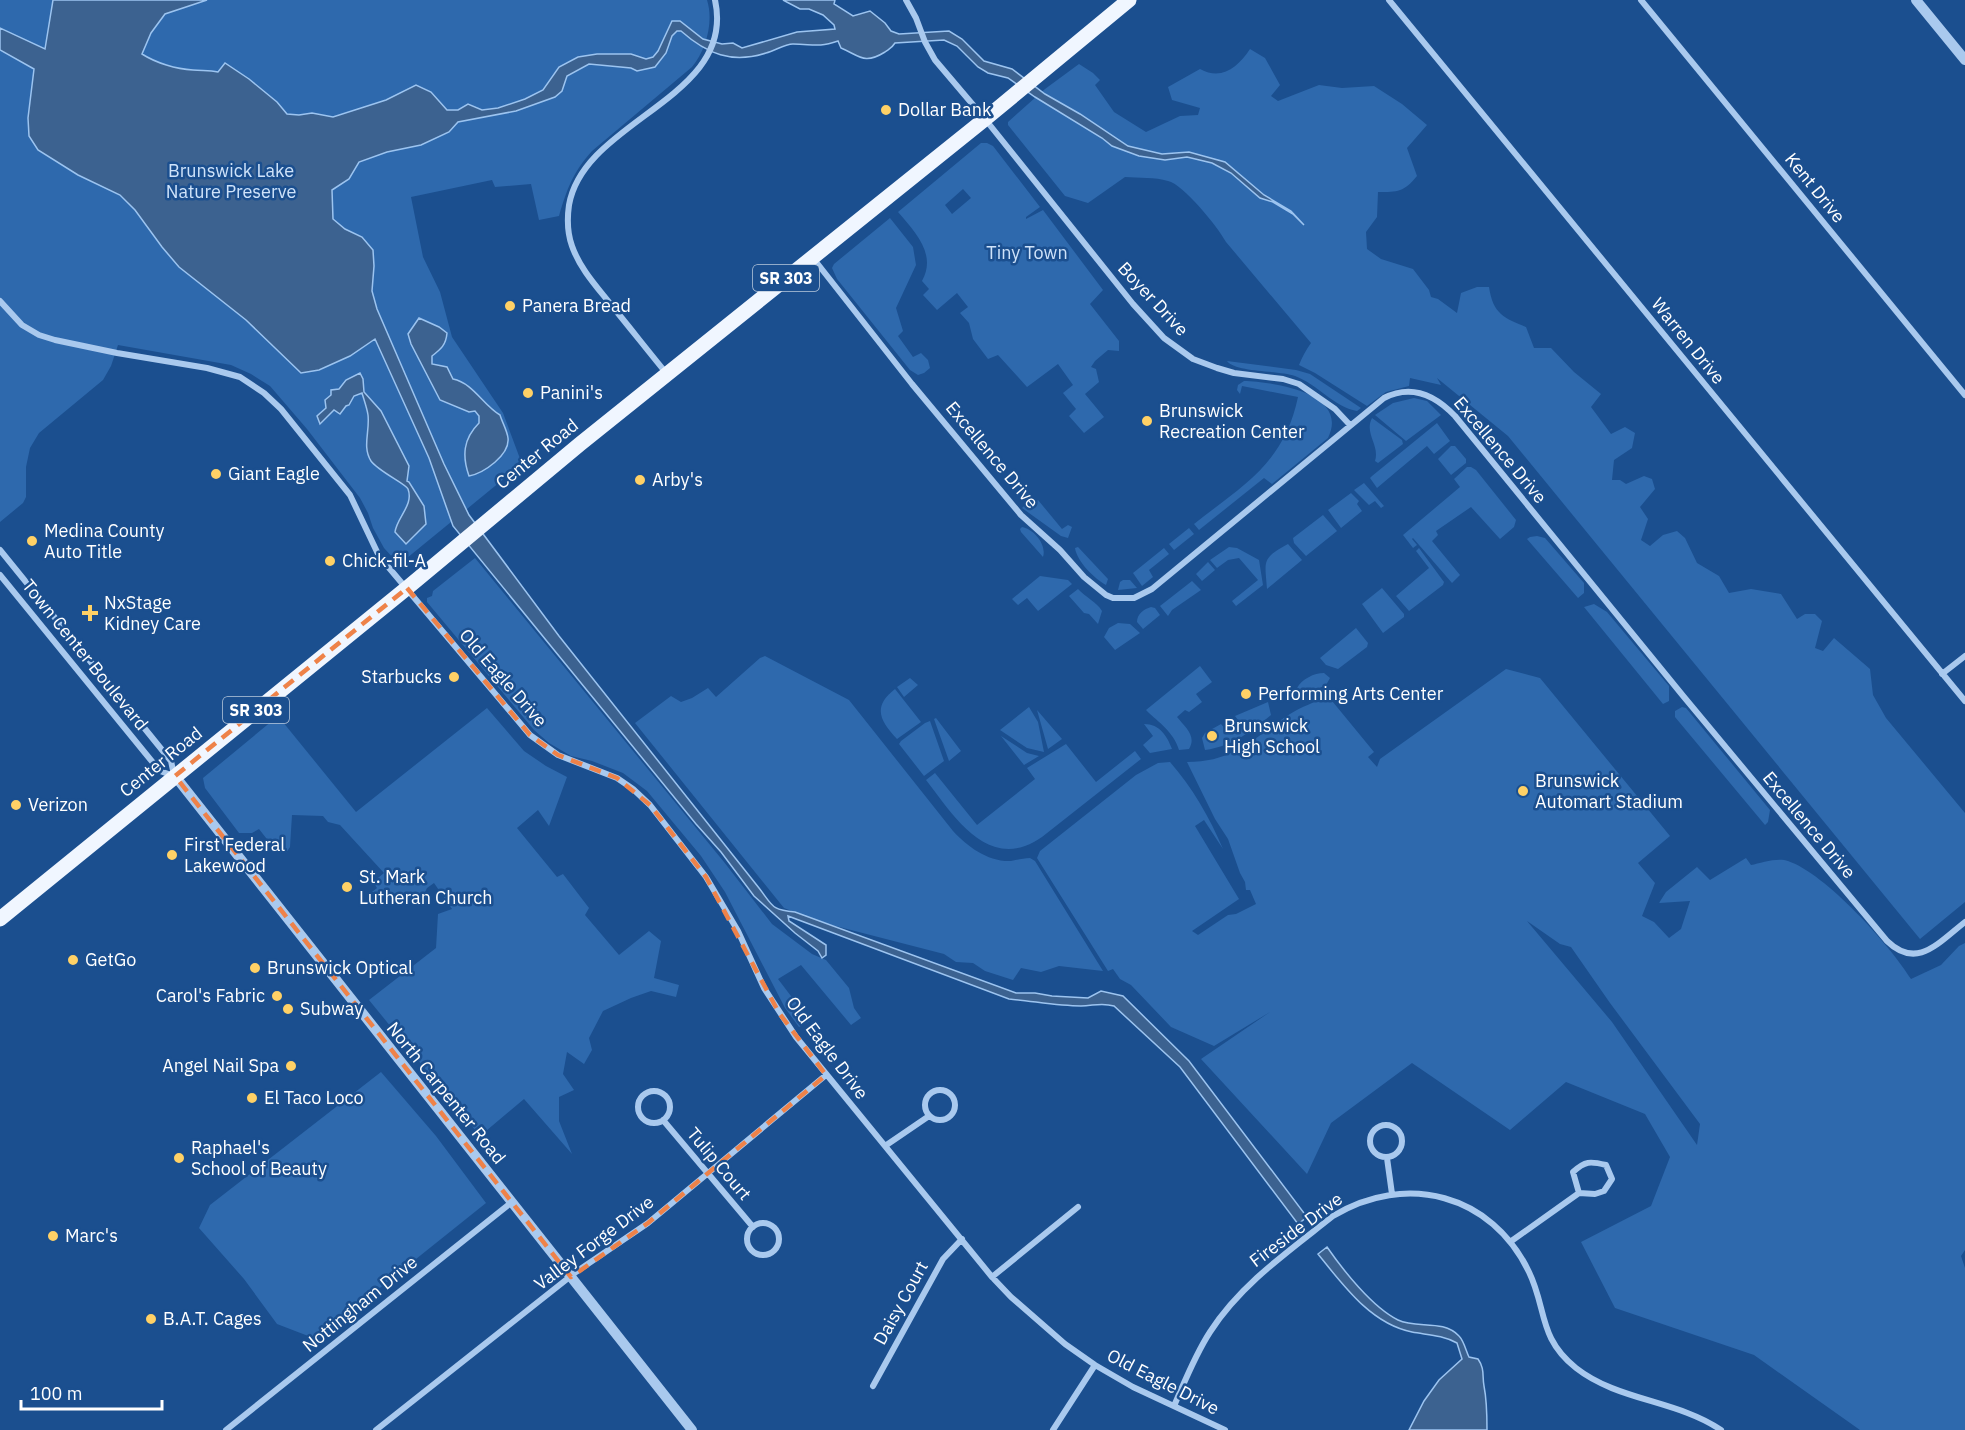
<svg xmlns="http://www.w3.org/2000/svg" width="1965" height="1430" viewBox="0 0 1965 1430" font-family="'IBM Plex Sans',sans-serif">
<rect width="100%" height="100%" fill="#1b4f8f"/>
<path fill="#2e69ad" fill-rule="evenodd" d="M0,0H707C714,22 706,50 692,67L592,151C573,172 567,189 559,216L539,220L531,184L495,187L492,180L411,197L423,257L440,292L452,337L503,413L522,464L407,558L395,560L384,548L373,528L368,513L360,498L307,429L270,386L251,374L231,365L118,345L111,366L103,380L39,433L30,448L26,467V497L23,503L0,522Z
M1250,49L1265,58L1280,85L1271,96L1278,101L1319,85L1342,88L1374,86L1402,104L1427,125L1407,148L1417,176C1404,192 1398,192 1378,192L1377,217L1366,232L1367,249L1381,259L1413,269L1429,290L1431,297L1438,299L1457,313L1461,293L1477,287H1489C1493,314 1504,318 1526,327L1534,348H1551L1574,372L1601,394L1591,407L1611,434L1625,427L1635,433L1632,448L1614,460L1612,480H1620L1626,484L1644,476L1652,479L1655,489L1640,507L1648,519L1641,540L1650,546L1663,535L1677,531L1685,538L1697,563L1719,576L1729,593L1751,589L1781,594L1797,619L1805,614H1815L1822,621L1815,648L1823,651L1834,638L1870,669L1873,695L1886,718L1965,813V902L1920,939L1508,436L1437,378L1441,385L1410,378L1409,386L1386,392L1367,406L1315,373L1299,365C1302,357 1306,350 1311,343L1226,242C1218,227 1183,184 1168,181C1155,177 1139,178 1125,177L1088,203L1065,196L1008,125V122L1045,89L1079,64L1093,73L1100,80L1095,85L1114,112L1146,132L1180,116L1198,115L1200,108L1172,100L1168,87L1200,69C1222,81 1238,67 1250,49Z
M981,143H987L993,146L1040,207L1026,217V219L1043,210L1103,290L1090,304L1119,341V351L1108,350L1095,361L1091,367L1096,369L1099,382L1085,394L1104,417L1084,433L1069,416L1076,409L1063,393L1073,385L1058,364L1027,387L998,355L988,359L973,339L969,323L960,313L968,307L957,293L937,310L923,295L929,289L922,281C937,254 915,232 898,212ZM963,189L971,198L952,214L945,205Z
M890,218L913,247L916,265L896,308L903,331L898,336L913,357L921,353L928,360L930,368L924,373L918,375L910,370L837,279L832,268L834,264Z
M1227,361L1296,370L1310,374L1361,408L1357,411C1334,407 1317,384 1295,376C1279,370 1236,373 1227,361Z
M1244,381C1274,382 1350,393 1328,438L1272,484L1264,478L1199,530L1194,524C1243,485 1284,464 1298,397L1242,386L1240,394L1237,390L1238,385Z
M1414,398L1427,401L1441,415L1406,441L1375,415L1393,403Z
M1372,418L1402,440L1403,444L1378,463L1375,461C1380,445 1364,434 1372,418Z
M1437,423L1450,441L1434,454L1427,446L1377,488L1370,478L1372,476Z
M1451,446H1455L1466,459V463L1451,475L1438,459Z
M1467,467H1471L1476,470L1516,520L1514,527L1500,539L1471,507L1436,531L1438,535L1432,541L1460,575L1452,583L1413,538L1412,539L1417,545L1413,548L1403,535L1460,487L1454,479Z
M1364,483L1384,506L1381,508L1375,501L1369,505L1354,490Z
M1351,493L1359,501L1357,504L1362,511L1341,528L1328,510Z
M1038,500L1062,529L1068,525L1072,527L1068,538L1061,536L1022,508L1029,501L1032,505Z
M1323,515L1337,531L1306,556L1294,543L1293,538Z
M1022,527C1034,529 1047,545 1043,557L1021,532L1020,529Z
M1189,528L1194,534L1174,550L1169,544Z
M1537,536L1545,538L1584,583V593L1578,598L1527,539L1530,537Z
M1288,544L1302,560L1267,589C1265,560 1261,559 1288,544Z
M1078,547L1108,579L1106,585C1095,579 1077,562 1075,548Z
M1229,547L1237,548L1259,560L1263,585L1236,606L1232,601L1258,580L1239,558L1228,560L1217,568L1210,560Z
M1164,548L1169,554L1149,570L1153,577L1142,586L1133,573Z
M1419,548L1444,582L1443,585L1409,611L1396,596L1429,568L1416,551Z
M475,558L724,862L772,924L812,954L826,960L849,988L854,1008L861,1018L851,1025L801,965L778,979L810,1021L799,1027L785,1008L725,892L701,856L647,791L623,773L592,761L571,756L549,743L534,730L427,602V598L432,596L433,591Z
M1208,562L1215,570L1202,581L1196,574Z
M1040,576L1068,580L1072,584L1038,611L1027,598L1018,605L1012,599Z
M1123,580H1130L1137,588L1118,590L1120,582Z
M1192,581L1201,590L1172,610L1168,616L1160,606Z
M1382,588L1404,614V617L1383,633L1362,604Z
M1078,589C1085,597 1097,602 1102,611L1098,624L1089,614L1084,613L1069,596Z
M1594,604L1607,612L1669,686V701L1663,704L1584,607Z
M1151,607L1155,608L1160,615L1143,629L1137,622C1137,614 1144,609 1151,607Z
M1118,623L1130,624L1140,633L1115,650L1104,637L1109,628Z
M1356,628L1368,643L1367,647L1338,669L1326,665L1320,658Z
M765,656L849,700L953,831C968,847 988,862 1011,861C1017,860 1024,858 1030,858L1035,861L1103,971L1059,966L1041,972L1021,968L1013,980L985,971L973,963L956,962L944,954L820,922L784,908L635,723L671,696L681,702L692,698L708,688L716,697L760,658Z
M1200,666L1212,682L1196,694L1202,702L1189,712L1185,710L1177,717C1185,727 1197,736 1189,749L1179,750C1173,731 1159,723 1146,710Z
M1506,669L1540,678L1670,836L1638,863L1655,883L1642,916L1654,922L1669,938L1681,929L1690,901L1659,903L1666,892L1697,867L1710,880L1746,858L1751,865C1761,863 1778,857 1788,861C1826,874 1890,945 1911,979L1941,965L1959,946L1965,943V1250L1961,1256L1965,1268V1430H1860L1754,1355L1615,1308L1581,1242L1651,1206L1670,1157L1645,1114L1566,1082L1510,1130L1412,1063L1331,1123L1307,1174L1201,1059L1270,1012L1214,1046L1171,1027L1131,985L1120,979L1113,969L1108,971L1037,858L1040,851L1136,775L1158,763L1170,762C1192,787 1210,818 1223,849L1204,820L1195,826L1239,899L1192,931L1198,935L1228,915L1236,914L1256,904L1250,890H1246L1245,882L1240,873L1228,839L1215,819L1187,762C1235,762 1253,738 1290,714C1301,707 1315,702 1328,696L1374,752L1368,757L1377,767L1380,759ZM1527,921L1560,944L1571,947L1610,1003L1700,1124L1697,1145L1612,1022Z
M1324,673L1330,678L1326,685L1304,695L1298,693L1297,688C1302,679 1314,673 1324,673Z
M910,678L918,685L904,697L897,687Z
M895,689L921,722L897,739C880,721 872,707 895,689Z
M1268,702L1271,715C1250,732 1233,746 1205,750L1202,738L1205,733L1221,724L1226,730L1238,720L1235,716Z
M1029,707L1038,722L1044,752L1027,748L1000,730Z
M1682,707L1686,708L1770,810L1768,822L1765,825L1675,717V711Z
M487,708L524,751L546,766L567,777L549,826L538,810L517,828L557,877L563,874L589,908L585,915L619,955L649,931L661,941L654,978L679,985L676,997L651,991L631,998L603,1011L589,1038L592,1050L584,1064L567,1052L563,1074L574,1090L559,1097V1121L572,1154L524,1099L480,1136L369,1000L436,948L438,914L452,909L434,883L427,888L422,898L372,892L377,888L373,882L384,873L340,825L328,822L323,816L292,815L290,847L286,853L277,852L259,829L252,833H239L205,788L203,778L278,716L356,812Z
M1037,710L1062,739L1048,749Z
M936,718L961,751L949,761L934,719Z
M930,721L944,761L924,776L899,744L901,741L925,723Z
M1144,724C1160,724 1167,736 1172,749L1150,753L1143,745L1153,736Z
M1001,736L1027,753L1039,756L1024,765Z
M1066,744L1096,782L1135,751L1141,759L1042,837C1037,840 1031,844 1025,846C980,862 949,809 926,780L935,773L977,825L1035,779L1027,768Z
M381,1072L436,1136L486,1203L316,1339L277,1324L244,1279L199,1228L210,1205Z"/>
<path fill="#3c6290" stroke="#9cc4f0" stroke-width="1.5" d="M53,0H207L165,14L151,33L142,54C156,63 176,69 193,70C202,71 209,70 218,72L225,63L249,79L277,102L287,114L299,115L312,113L333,117L386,100L416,85L431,92L447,110H458L468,104L482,110L498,108L525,99L543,90L559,67L578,57L597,54H631L646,59L653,57L658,51L672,21H680L703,39L722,44L733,43L742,48L797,32L835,29L834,25L823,15L809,9H800L783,0H835L834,4L853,16L870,11L885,23L891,31L899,34L949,31L962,39L984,61L1012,69L1045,94L1080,114L1128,146L1162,154L1189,152L1225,162L1264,195L1291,211L1304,225L1293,214L1273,202L1260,198L1231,173L1212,163L1187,157L1165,160L1139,156L1112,146L1102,138L1035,97L1008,78L988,73L978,67L957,46L944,40L895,43C892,48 889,49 885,52C864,65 860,56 841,48L838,41C817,48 813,44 793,44C784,44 775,51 766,53C732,64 707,54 681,31H677L672,36L666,53L655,67L637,71L631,68L589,64L567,76L562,91L555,97L516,111L458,122L449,132L421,145L387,152L359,162L349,179L332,190L333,219L345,229L362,237L373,250L374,266L372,291L377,309L444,464L469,515L559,636L759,888C773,906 771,910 795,912L1016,993H1035L1052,996L1088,998L1101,991L1123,996L1189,1061L1307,1217L1298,1224L1180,1067L1114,1006C1101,1002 1093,1006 1081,1006C1057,1006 1033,1001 1009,999L788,916L789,921L826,945V955L822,958L818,951L795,933L754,896L721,852L696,824L453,526L429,458L375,339L350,356L319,370L301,373L246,320L179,267L162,247L135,210L120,195L78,175L38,150L29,136L28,118L34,69L0,50V28L45,49Z
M419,318L439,327L447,333C446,345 441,349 432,356V364L447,367L453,379C473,383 483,405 500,415C502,422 507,430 508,438C510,455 484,473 469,476C462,456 463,439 479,423V416L475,411L469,412L440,400L411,344L408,334Z
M360,373L363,379L364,392L381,411L409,466L407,481L409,482L424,506L426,524L406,544L395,532C397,517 414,505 408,489C406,484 378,471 371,461C362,447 370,431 368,415C367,408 364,400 362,393L354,396L349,405L346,406L340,414L334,410L320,424L317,416L326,408L325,400L331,395V390L339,389L346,380Z
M1327,1247C1343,1270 1372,1307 1398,1320C1417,1329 1443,1319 1459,1336C1464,1341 1466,1351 1469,1357L1478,1359C1485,1369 1482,1375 1484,1386C1487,1401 1487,1415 1487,1430H1409L1424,1401L1439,1380L1462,1359L1457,1343C1442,1335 1428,1335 1412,1332C1371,1324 1343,1285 1318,1254Z"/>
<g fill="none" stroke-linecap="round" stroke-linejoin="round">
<path stroke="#a9c9ee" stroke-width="6" d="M906,0L916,18L925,42L935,60L985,119L1133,304L1164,338L1193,359L1217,368L1234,373L1283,379L1299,384L1335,409L1350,425
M1389,0L1965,701
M1641,0L1965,395
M813,258L912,384L1021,515L1060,550L1084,577L1106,595L1113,598H1134L1152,589L1384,398C1411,384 1435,395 1455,416L1684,697L1887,941C1917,970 1938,943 1965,922
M0,301L22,325L39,335L55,340L117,353L207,368L240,377L264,393L281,409L350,495L379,556L530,735L558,755L617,778L633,789L650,805L706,877L738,931L764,988L796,1037L992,1277L1011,1297L1065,1344L1095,1365L1133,1387L1225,1430
M667,374C648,351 631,329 612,306C597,287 580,269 572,246C567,232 567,219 569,205C584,119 737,99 715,0
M0,550L171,761L174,775
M0,575L150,759L160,771L174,776
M1942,674L1965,656
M925 1105a15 15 0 1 1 30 0a15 15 0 1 1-30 0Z
M638 1107a16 16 0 1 1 32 0a16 16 0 1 1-32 0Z
M663,1120L753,1227
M1370 1141a16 16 0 1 1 32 0a16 16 0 1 1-32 0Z
M885,1146L929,1116
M1387,1158L1392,1194
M747 1239a16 16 0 1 1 32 0a16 16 0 1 1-32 0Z
M1510,1242L1579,1193L1595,1194L1604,1191L1612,1179L1606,1165C1590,1161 1585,1161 1573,1172L1579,1193
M992,1277L1078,1207
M873,1386L943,1259L962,1239
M1174,1406C1185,1381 1195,1355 1210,1332C1241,1284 1289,1251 1333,1216C1406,1172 1492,1194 1529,1272C1547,1309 1538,1338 1576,1368C1618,1401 1677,1400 1721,1430
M226,1430L512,1202
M376,1430L576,1272L648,1223L826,1075
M1053,1430L1095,1365"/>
<path stroke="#a9c9ee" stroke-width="10" d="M1916,0L1965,60
M175,776L692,1430"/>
<path stroke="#f0f6ff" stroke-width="15" d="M0,919L407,588L580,444L985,119L1129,0"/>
</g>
<path fill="none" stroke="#ee8249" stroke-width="4.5" stroke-dasharray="12 8" stroke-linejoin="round" d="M407,588L530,735L558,755L617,778L650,805L706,877L779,1013L826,1075L648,1223L571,1277L175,776Z"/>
<g fill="#ffd166" stroke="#1b4f8f" stroke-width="2">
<circle cx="886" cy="110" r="6"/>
<circle cx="510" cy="306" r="6"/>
<circle cx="528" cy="393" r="6"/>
<circle cx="1147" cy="421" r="6"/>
<circle cx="216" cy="474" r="6"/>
<circle cx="640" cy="480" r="6"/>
<circle cx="32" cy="541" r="6"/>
<circle cx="330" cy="561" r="6"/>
<path d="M87 604h6v6h6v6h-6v6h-6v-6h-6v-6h6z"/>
<circle cx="454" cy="677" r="6"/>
<circle cx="1246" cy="694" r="6"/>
<circle cx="1212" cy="736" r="6"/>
<circle cx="1523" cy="791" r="6"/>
<circle cx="16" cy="805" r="6"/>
<circle cx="172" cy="855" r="6"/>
<circle cx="347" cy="887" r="6"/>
<circle cx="73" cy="960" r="6"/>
<circle cx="255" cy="968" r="6"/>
<circle cx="277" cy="996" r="6"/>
<circle cx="288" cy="1009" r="6"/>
<circle cx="291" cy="1066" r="6"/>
<circle cx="252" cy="1098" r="6"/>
<circle cx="179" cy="1158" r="6"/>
<circle cx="53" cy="1236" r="6"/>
<circle cx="151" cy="1319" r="6"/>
</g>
<g text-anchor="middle" stroke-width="5" stroke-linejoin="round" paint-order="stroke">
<g fill="#1b4f8f" stroke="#bbcadd" stroke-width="1.5">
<rect x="753" y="265" width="66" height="26" rx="4.5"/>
<rect x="223" y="697" width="66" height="26" rx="4.5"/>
</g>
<g font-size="16" font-weight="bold" fill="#fff">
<text x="786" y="284">SR 303</text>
<text x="256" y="716">SR 303</text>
</g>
<g font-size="18" fill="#fff" stroke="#1b4f8f" text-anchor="start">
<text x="898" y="116">Dollar Bank</text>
<text x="522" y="312">Panera Bread</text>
<text x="540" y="399">Panini's</text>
<text x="1159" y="417">Brunswick<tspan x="1159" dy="21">Recreation Center</tspan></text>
<text x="228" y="480">Giant Eagle</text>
<text x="652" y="486">Arby's</text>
<text x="44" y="537">Medina County<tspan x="44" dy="21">Auto Title</tspan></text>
<text x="342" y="567">Chick-fil-A</text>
<text x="104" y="609">NxStage<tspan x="104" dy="21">Kidney Care</tspan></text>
<text x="442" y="683" text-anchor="end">Starbucks</text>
<text x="1258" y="700">Performing Arts Center</text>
<text x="1224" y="732">Brunswick<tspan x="1224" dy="21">High School</tspan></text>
<text x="1535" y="787">Brunswick<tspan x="1535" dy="21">Automart Stadium</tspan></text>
<text x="28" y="811">Verizon</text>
<text x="184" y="851">First Federal<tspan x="184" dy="21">Lakewood</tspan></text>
<text x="359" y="883">St. Mark<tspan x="359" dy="21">Lutheran Church</tspan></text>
<text x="85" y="966">GetGo</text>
<text x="267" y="974">Brunswick Optical</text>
<text x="265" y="1002" text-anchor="end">Carol's Fabric</text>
<text x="300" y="1015">Subway</text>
<text x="279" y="1072" text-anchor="end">Angel Nail Spa</text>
<text x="264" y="1104">El Taco Loco</text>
<text x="191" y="1154">Raphael's<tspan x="191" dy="21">School of Beauty</tspan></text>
<text x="65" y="1242">Marc's</text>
<text x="163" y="1325">B.A.T. Cages</text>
</g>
<g font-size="18" fill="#cfe3fa" stroke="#1b4f8f">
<text x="231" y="177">Brunswick Lake<tspan x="231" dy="21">Nature Preserve</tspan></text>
<text x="1027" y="259">Tiny Town</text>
</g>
<g font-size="18" fill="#fff" stroke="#1b4f8f">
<text transform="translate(1815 188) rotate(51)" y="6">Kent Drive</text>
<text transform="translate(1153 299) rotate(47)" y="6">Boyer Drive</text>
<text transform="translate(1688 341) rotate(51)" y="6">Warren Drive</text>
<text transform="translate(1500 450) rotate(50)" y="6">Excellence Drive</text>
<text transform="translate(537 454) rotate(-39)" y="6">Center Road</text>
<text transform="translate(992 455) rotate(50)" y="6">Excellence Drive</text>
<text transform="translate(85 655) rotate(51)" y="6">Town Center Boulevard</text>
<text transform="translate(503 678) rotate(49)" y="6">Old Eagle Drive</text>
<text transform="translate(161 762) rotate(-39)" y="6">Center Road</text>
<text transform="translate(1809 825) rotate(50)" y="6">Excellence Drive</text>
<text transform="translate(827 1048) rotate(53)" y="6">Old Eagle Drive</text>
<text transform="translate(446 1093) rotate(51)" y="6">North Carpenter Road</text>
<text transform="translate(719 1164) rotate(50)" y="6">Tulip Court</text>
<text transform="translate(1296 1230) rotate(-37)" y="6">Fireside Drive</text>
<text transform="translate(594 1243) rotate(-37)" y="6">Valley Forge Drive</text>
<text transform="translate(901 1303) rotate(-61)" y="6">Daisy Court</text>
<text transform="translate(360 1304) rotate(-39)" y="6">Nottingham Drive</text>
<text transform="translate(1163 1382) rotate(27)" y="6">Old Eagle Drive</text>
</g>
</g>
<path d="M21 1400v9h141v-9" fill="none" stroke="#ffffff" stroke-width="3"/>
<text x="30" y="1400" font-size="18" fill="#ffffff" stroke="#1b4f8f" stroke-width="4.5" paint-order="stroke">100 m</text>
</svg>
